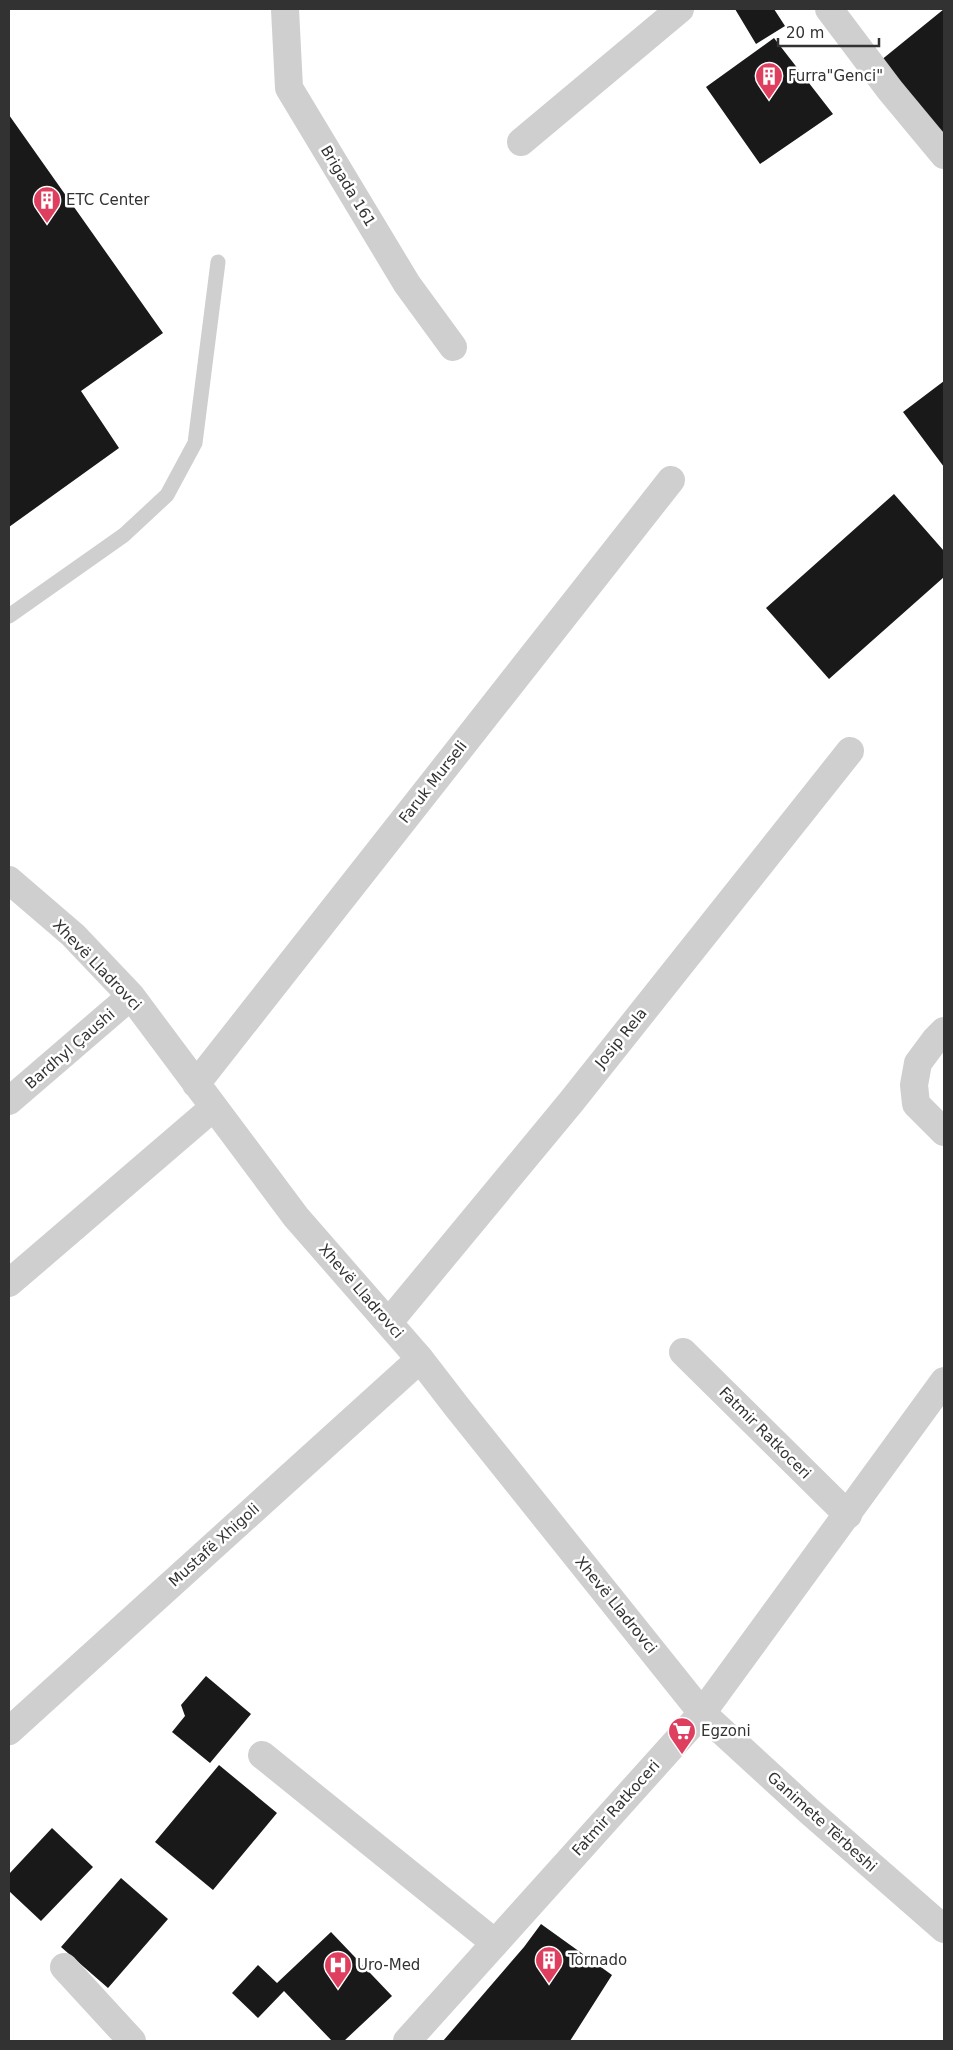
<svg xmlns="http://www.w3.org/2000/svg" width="953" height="2050" viewBox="0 0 953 2050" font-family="'DejaVu Sans',sans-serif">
<rect width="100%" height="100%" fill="#fff"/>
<path fill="#191919" d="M735,9H774L785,26L756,44Z
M944,9V139L880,61Z
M774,38L833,114L760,164L706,87Z
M9,115L163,333L81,391L119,448L9,527Z
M944,381V467L903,412Z
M894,494L944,551V577L829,679L766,608Z
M206,1676L251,1714L210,1763L172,1732L185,1716L181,1705Z
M219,1765L277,1813L213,1890L155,1842Z
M52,1828L93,1867L41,1921L9,1891V1874Z
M121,1878L168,1919L108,1988L61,1947Z
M541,1924L612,1975L570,2041H443L524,1947Z
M331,1932L392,1996L344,2041H332L284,1991L258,2018L232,1993L258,1965L277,1983Z"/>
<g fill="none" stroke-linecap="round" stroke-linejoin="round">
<path stroke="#cfcfcf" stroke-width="15" d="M9,616L124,535L167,495L195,443L218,262"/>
<path stroke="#cfcfcf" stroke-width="28" d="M285,9L289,88L407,284L453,347
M521,142L680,9
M9,880L73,935L131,996L296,1217L420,1359L457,1407L702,1713L809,1811L944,1929
M944,1031L935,1040L918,1063L914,1085L916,1104L944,1132
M196,1084L671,480
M9,1101L131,996
M9,1283L214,1107
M389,1322L571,1102L850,751
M683,1352L848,1515
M9,1731L420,1359
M262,1755L495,1943
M64,1967L132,2041"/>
<path stroke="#cfcfcf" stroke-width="28" d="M829,9L890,90L944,155
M407,2041L702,1713L944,1381"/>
</g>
<defs>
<g id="building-pin" transform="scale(1.4375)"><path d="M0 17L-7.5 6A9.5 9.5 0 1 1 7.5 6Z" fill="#df3f5e" stroke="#fff"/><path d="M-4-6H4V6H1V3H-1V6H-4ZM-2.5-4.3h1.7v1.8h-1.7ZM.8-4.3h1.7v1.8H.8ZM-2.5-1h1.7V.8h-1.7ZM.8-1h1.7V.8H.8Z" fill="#fff"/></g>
<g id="supermarket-pin" transform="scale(1.4375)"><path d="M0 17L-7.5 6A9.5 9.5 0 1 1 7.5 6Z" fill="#df3f5e" stroke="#fff"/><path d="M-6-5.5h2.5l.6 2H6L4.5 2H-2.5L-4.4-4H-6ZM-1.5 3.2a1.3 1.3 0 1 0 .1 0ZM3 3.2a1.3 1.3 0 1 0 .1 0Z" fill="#fff"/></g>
<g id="hospital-pin" transform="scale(1.4375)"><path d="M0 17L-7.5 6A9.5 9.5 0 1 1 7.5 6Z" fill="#df3f5e" stroke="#fff"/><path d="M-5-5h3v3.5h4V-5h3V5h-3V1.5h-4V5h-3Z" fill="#fff"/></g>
</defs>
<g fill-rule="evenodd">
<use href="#building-pin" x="769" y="76"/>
<use href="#building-pin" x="47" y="200"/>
<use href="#supermarket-pin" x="682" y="1731"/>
<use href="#building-pin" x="549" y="1960"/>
<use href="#hospital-pin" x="338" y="1965"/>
</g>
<g text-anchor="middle" stroke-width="5" stroke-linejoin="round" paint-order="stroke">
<g font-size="15" fill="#323232" stroke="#fff" text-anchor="start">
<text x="788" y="81">Furra"Genci"</text>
<text x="66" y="205">ETC Center</text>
<text x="701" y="1736">Egzoni</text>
<text x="568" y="1965">Tornado</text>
<text x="357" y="1970">Uro-Med</text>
</g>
<g font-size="15" fill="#323232" stroke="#fff">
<text transform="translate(348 186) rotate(59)" y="5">Brigada 161</text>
<text transform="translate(433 782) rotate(-52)" y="5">Faruk Murseli</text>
<text transform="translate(97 965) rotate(46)" y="5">Xhevë Lladrovci</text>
<text transform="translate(621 1038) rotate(-51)" y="5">Josip Rela</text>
<text transform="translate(70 1049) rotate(-41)" y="5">Bardhyl Çaushi</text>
<text transform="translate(361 1291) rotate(49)" y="5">Xhevë Lladrovci</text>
<text transform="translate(765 1433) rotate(45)" y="5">Fatmir Ratkoceri</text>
<text transform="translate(214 1545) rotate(-42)" y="5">Mustafë Xhigoli</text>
<text transform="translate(616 1605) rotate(51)" y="5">Xhevë Lladrovci</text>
<text transform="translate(616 1808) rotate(-48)" y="5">Fatmir Ratkoceri</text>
<text transform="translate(822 1822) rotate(42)" y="5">Ganimete Tërbeshi</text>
</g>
</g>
<rect width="953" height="2050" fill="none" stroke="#323232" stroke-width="20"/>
<path d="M778 38v8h101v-8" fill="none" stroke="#323232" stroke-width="2.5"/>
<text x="786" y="38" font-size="15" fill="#323232" stroke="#ffffff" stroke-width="4" paint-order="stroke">20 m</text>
</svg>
